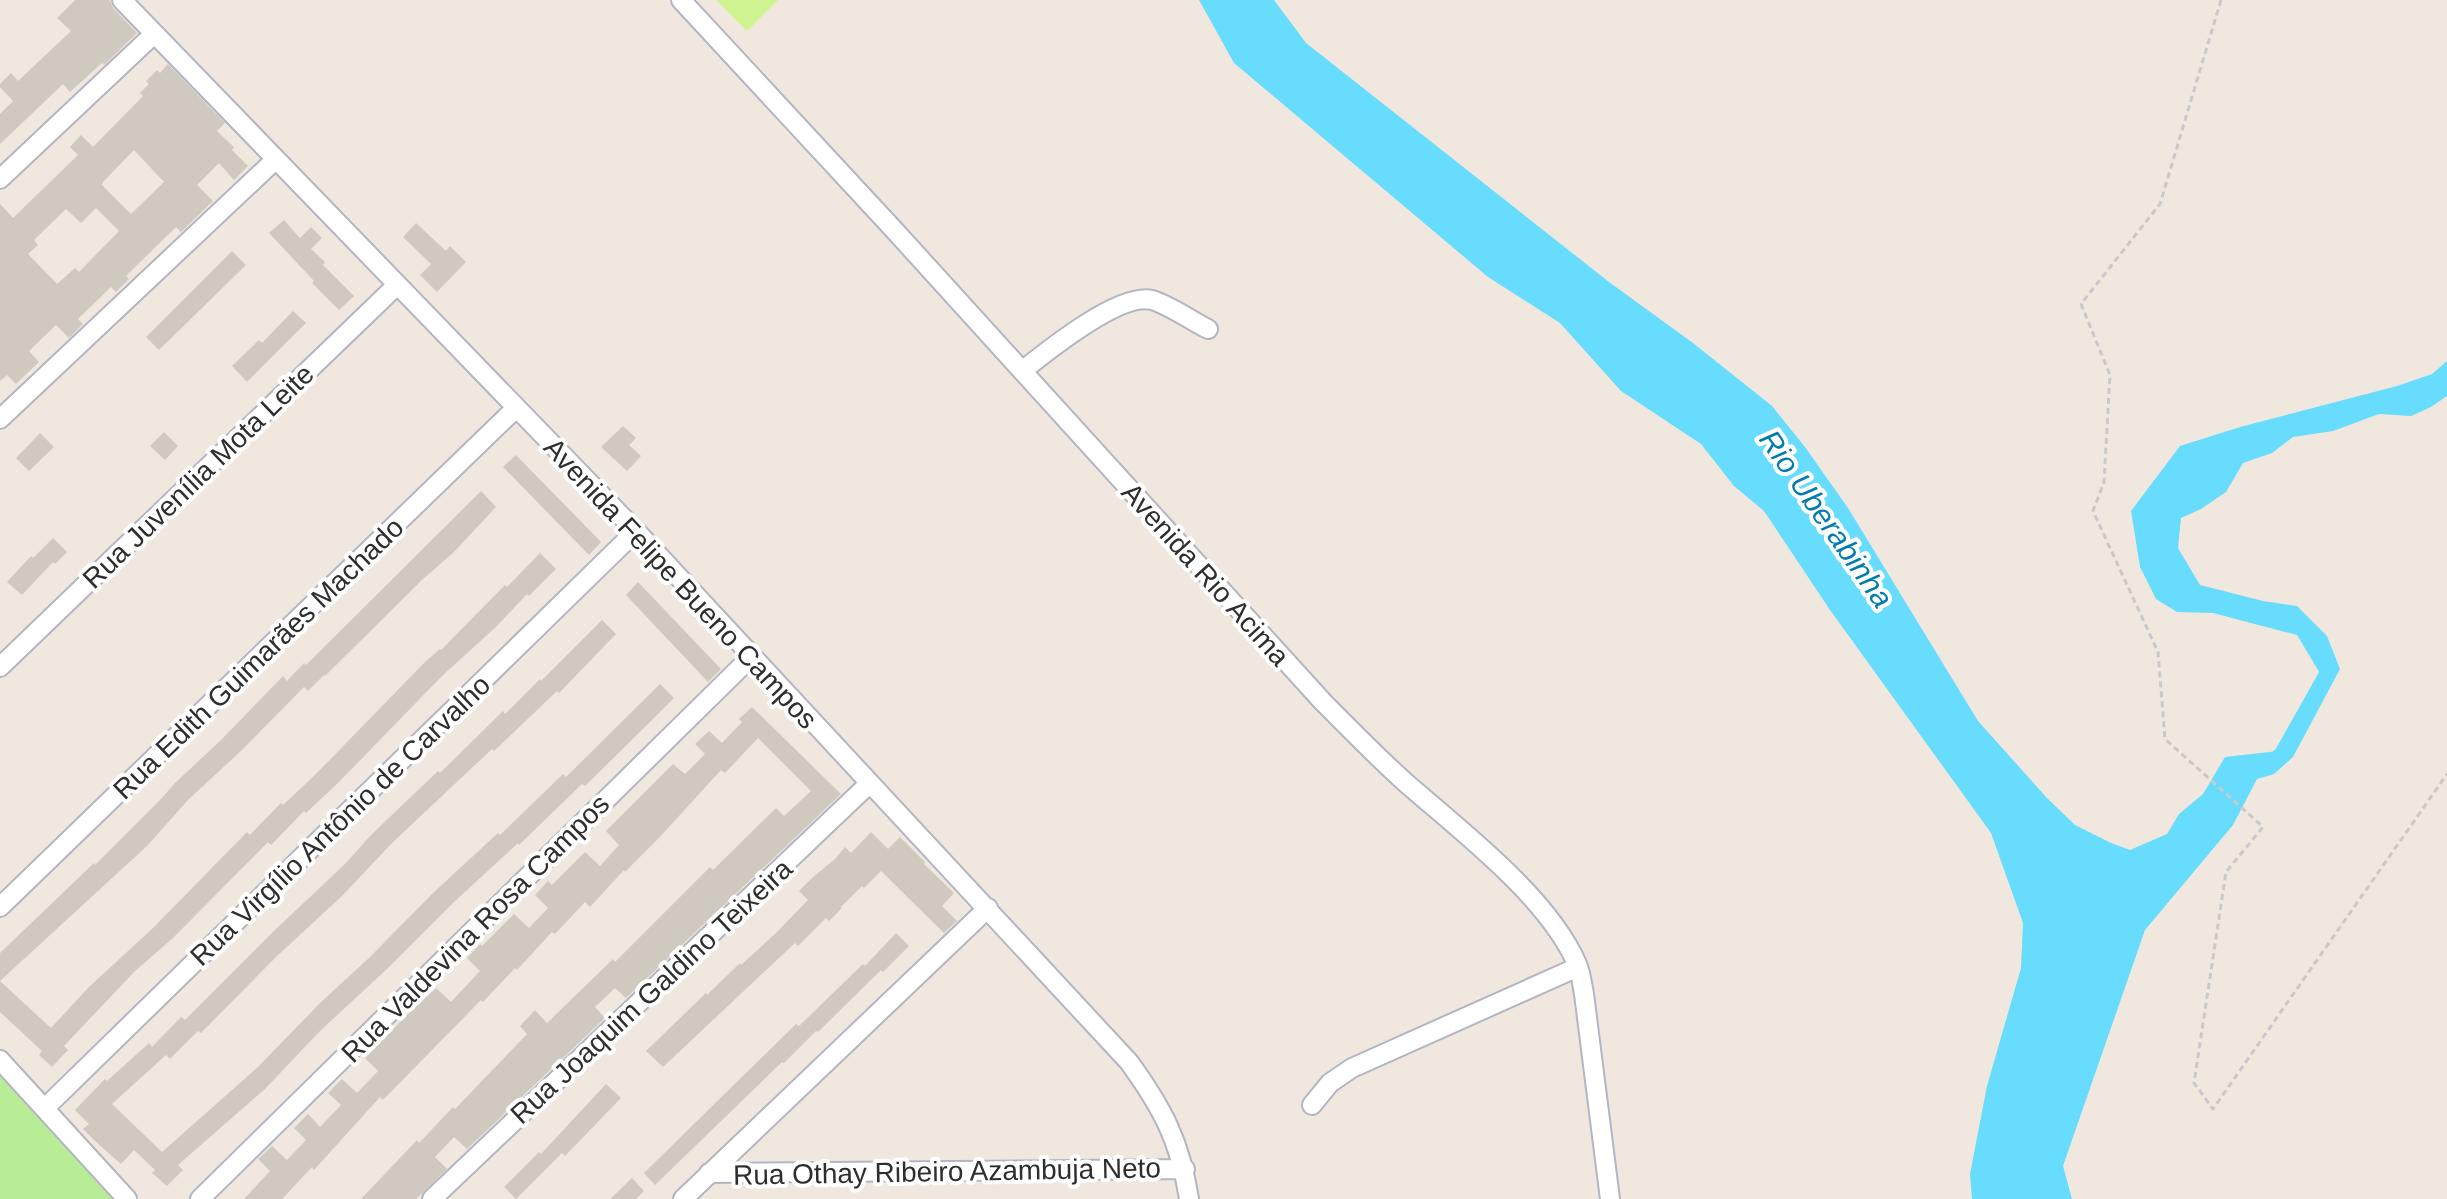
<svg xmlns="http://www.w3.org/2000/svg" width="2447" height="1199" viewBox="0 0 2447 1199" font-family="Helvetica,sans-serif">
<rect width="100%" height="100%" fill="#f0e8df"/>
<path fill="#b8ec96" d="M0,1076L116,1199H0Z"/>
<path fill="#cff491" d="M716,0H778L747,31Z"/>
<path fill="#68dcfc" d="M1199,0H1274L1306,43L1609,282L1693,343L1772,406L1805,447L1848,508L1978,721L2047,798L2075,825L2111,843L2130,850L2167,834L2179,814L2203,794L2225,757L2278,751L2321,675L2297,635L2213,613L2177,612L2156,599L2140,567L2131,511L2180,446L2240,427L2397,386L2432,374L2447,361V396L2431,407L2411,416L2379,414L2333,431L2293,437L2272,453L2243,463L2226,492L2201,509L2181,518L2178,548L2200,585L2263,601L2297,606L2327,636L2340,669L2293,757L2274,774L2257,779L2233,825L2145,930L2063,1166L2072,1199H1972L1970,1174L1987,1086L2021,968L2023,923L1991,833L1830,610L1764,511L1734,486L1701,444L1621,391L1560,323L1488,277L1234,63Z"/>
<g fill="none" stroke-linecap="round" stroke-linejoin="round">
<path stroke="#68dcfc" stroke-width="6" d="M2272,756L2278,751L2322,673"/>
</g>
<path fill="#cfc9c0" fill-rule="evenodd" d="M75,0H110L113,8L137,33L104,65L102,63L70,92L63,84L0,144V114L13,101L0,87V84L11,73L18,81L71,31L57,18Z
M168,64L225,123L217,131L234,147L232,150L248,166L234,180L219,163L197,185L213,201L181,232L176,227L126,276L129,279L116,292L111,287L78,319L83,324L69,338L56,325L29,351L39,362L16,384L7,375L0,381V204L13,218L78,155L70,147L81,135L93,147L143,96L140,93L149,84L146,81L157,70L160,73ZM134,150L164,182L131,214L102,185L103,182ZM96,208L119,231L79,272L75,268L57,284L28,254L38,245L34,240L66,209L81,223Z
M284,220L300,238L311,227L322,238L311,249L325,262L323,265L354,296L339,310L312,283L314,281L269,233Z
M416,223L446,251L450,246L466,262L437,292L420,275L431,264L403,237Z
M232,251L246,265L159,350L146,337Z
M293,311L306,323L247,382L232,366L259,340L262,343Z
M623,426L636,438L629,445L641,456L627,471L601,447Z
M164,432L178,446L165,460L150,446Z
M40,433L54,447L29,471L16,458Z
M516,455L601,542L589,555L503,467Z
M481,491L496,507L454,552L422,580L325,676L324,675L308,691L304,687L243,749L188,800L147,846L0,981V953L94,863L95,865L162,798L174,784L222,739L283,676L287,681L304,663L306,665Z
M53,538L67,552L55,564L53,562L22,595L7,582L31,556L33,558Z
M540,553L556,569L529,596L527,594L496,627L443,675L338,783L306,813L304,811L271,845L268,842L173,938L134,972L64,1046L68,1050L52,1067L39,1055L42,1051L0,1012V981L51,1028L89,987L153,928L247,832L250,835L281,803L283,805L316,774L425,662L440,649L441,650L505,585L507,587Z
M638,582L721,669L708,682L626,595Z
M602,620L616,634L559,693L557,691L494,751L492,749L392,843L342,896L277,956L201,1033L198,1031L170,1059L166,1055L112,1104L162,1152L258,1067L321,1002L369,958L433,893L498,833L500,835L563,774L566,777L660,684L674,698L660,712L585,786L582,784L519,845L518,843L453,903L389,967L320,1031L265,1089L178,1165L183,1170L167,1186L152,1173L155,1170L134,1150L121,1164L95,1141L83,1129L89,1124L75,1110L105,1079L107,1081L149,1043L152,1047L181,1017L185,1020L277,928L345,864L371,835L438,771L440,773L503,711L505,714L540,679L541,681Z
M752,707L841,794L626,998L615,988L595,1007L605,1018L467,1149L454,1137L435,1157L447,1169L416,1199H361L417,1140L419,1143L453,1107L455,1109L527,1034L520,1026L535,1010L547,1023L613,959L615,962L710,867L713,870L776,808L784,816L811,791L758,738L725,773L721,770L658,839L625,872L624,870L590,907L585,902L555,934L552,932L517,970L515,968L483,1002L481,1000L383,1100L380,1097L314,1170L312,1167L282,1199H244L270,1171L258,1159L272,1146L287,1160L306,1140L294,1128L308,1114L320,1127L341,1105L328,1093L342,1079L357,1093L378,1071L365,1058L408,1014L436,988L451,1002L480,971L467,958L480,944L482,946L514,914L529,928L548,908L535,895L548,881L552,885L585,852L600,866L619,845L606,831L673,764L685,774L705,754L695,744L709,731L722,743L742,722L739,719Z
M871,832L888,849L900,837L925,862L924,864L954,893L942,906L957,921L944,933L881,871L864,888L862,886L841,907L842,908L829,921L826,918L798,946L795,943L663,1067L646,1051L706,993L707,995L740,963L741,965L776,933L808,900L799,891L812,878L835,859L845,847L851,853Z
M896,933L909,946L883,972L881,970L818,1032L816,1031L784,1063L782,1062L655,1185L644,1173L796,1024L799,1026L863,964L865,966Z
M606,1084L621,1098L565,1156L562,1153L516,1199L504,1187L539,1152L541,1154Z
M632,1178L644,1191L636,1199H610Z"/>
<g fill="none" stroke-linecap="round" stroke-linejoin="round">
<g stroke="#b3b6c2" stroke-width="22">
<path id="minor" d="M122,0L636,531L1129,1062C1163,1109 1180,1141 1189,1199
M681,0L896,232L1323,702C1350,729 1377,757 1406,783C1461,831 1548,897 1577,964C1581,973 1582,984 1584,994L1610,1199
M0,179L154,34
M1022,371C1047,351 1120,292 1152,300C1167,304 1194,322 1208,329
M0,419L275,160
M0,667L396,286
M0,907L516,408
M0,1060L127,1199
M1312,1105L1330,1083L1352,1068L1578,967
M45,1108L636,531
M709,1173L1185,1169
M200,1199L751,657
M432,1199L870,783
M683,1199L988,908"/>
</g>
<path stroke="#c9c9c9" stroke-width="3" stroke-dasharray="6 4" stroke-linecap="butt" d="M2221,0L2160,204L2081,304L2110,375L2104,482L2093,511L2158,652L2165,739L2263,827L2226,872L2194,1083L2213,1109L2447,774"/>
<use href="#minor" stroke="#fff" stroke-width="18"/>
</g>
<g text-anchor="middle" stroke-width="8" stroke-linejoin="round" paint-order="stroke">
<g font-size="28" fill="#2e2e2e" stroke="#fff">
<text transform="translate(198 476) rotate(-44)" y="10">Rua Juvenília Mota Leite</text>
<text transform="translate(1206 574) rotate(48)" y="10">Avenida Rio Acima</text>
<text transform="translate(681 583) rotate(47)" y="10">Avenida Felipe Bueno Campos</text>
<text transform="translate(258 658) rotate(-44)" y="10">Rua Edith Guimarães Machado</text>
<text transform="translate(340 820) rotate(-44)" y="10">Rua Virgílio Antônio de Carvalho</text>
<text transform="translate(475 928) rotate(-45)" y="10">Rua Valdevina Rosa Campos</text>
<text transform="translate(651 991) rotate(-43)" y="10">Rua Joaquim Galdino Teixeira</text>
<text transform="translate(947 1171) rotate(-1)" y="10">Rua Othay Ribeiro Azambuja Neto</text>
</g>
<g font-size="30" font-style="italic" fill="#007caf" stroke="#fff">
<text transform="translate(1826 519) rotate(55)" y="10">Rio Uberabinha</text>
</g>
</g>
</svg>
